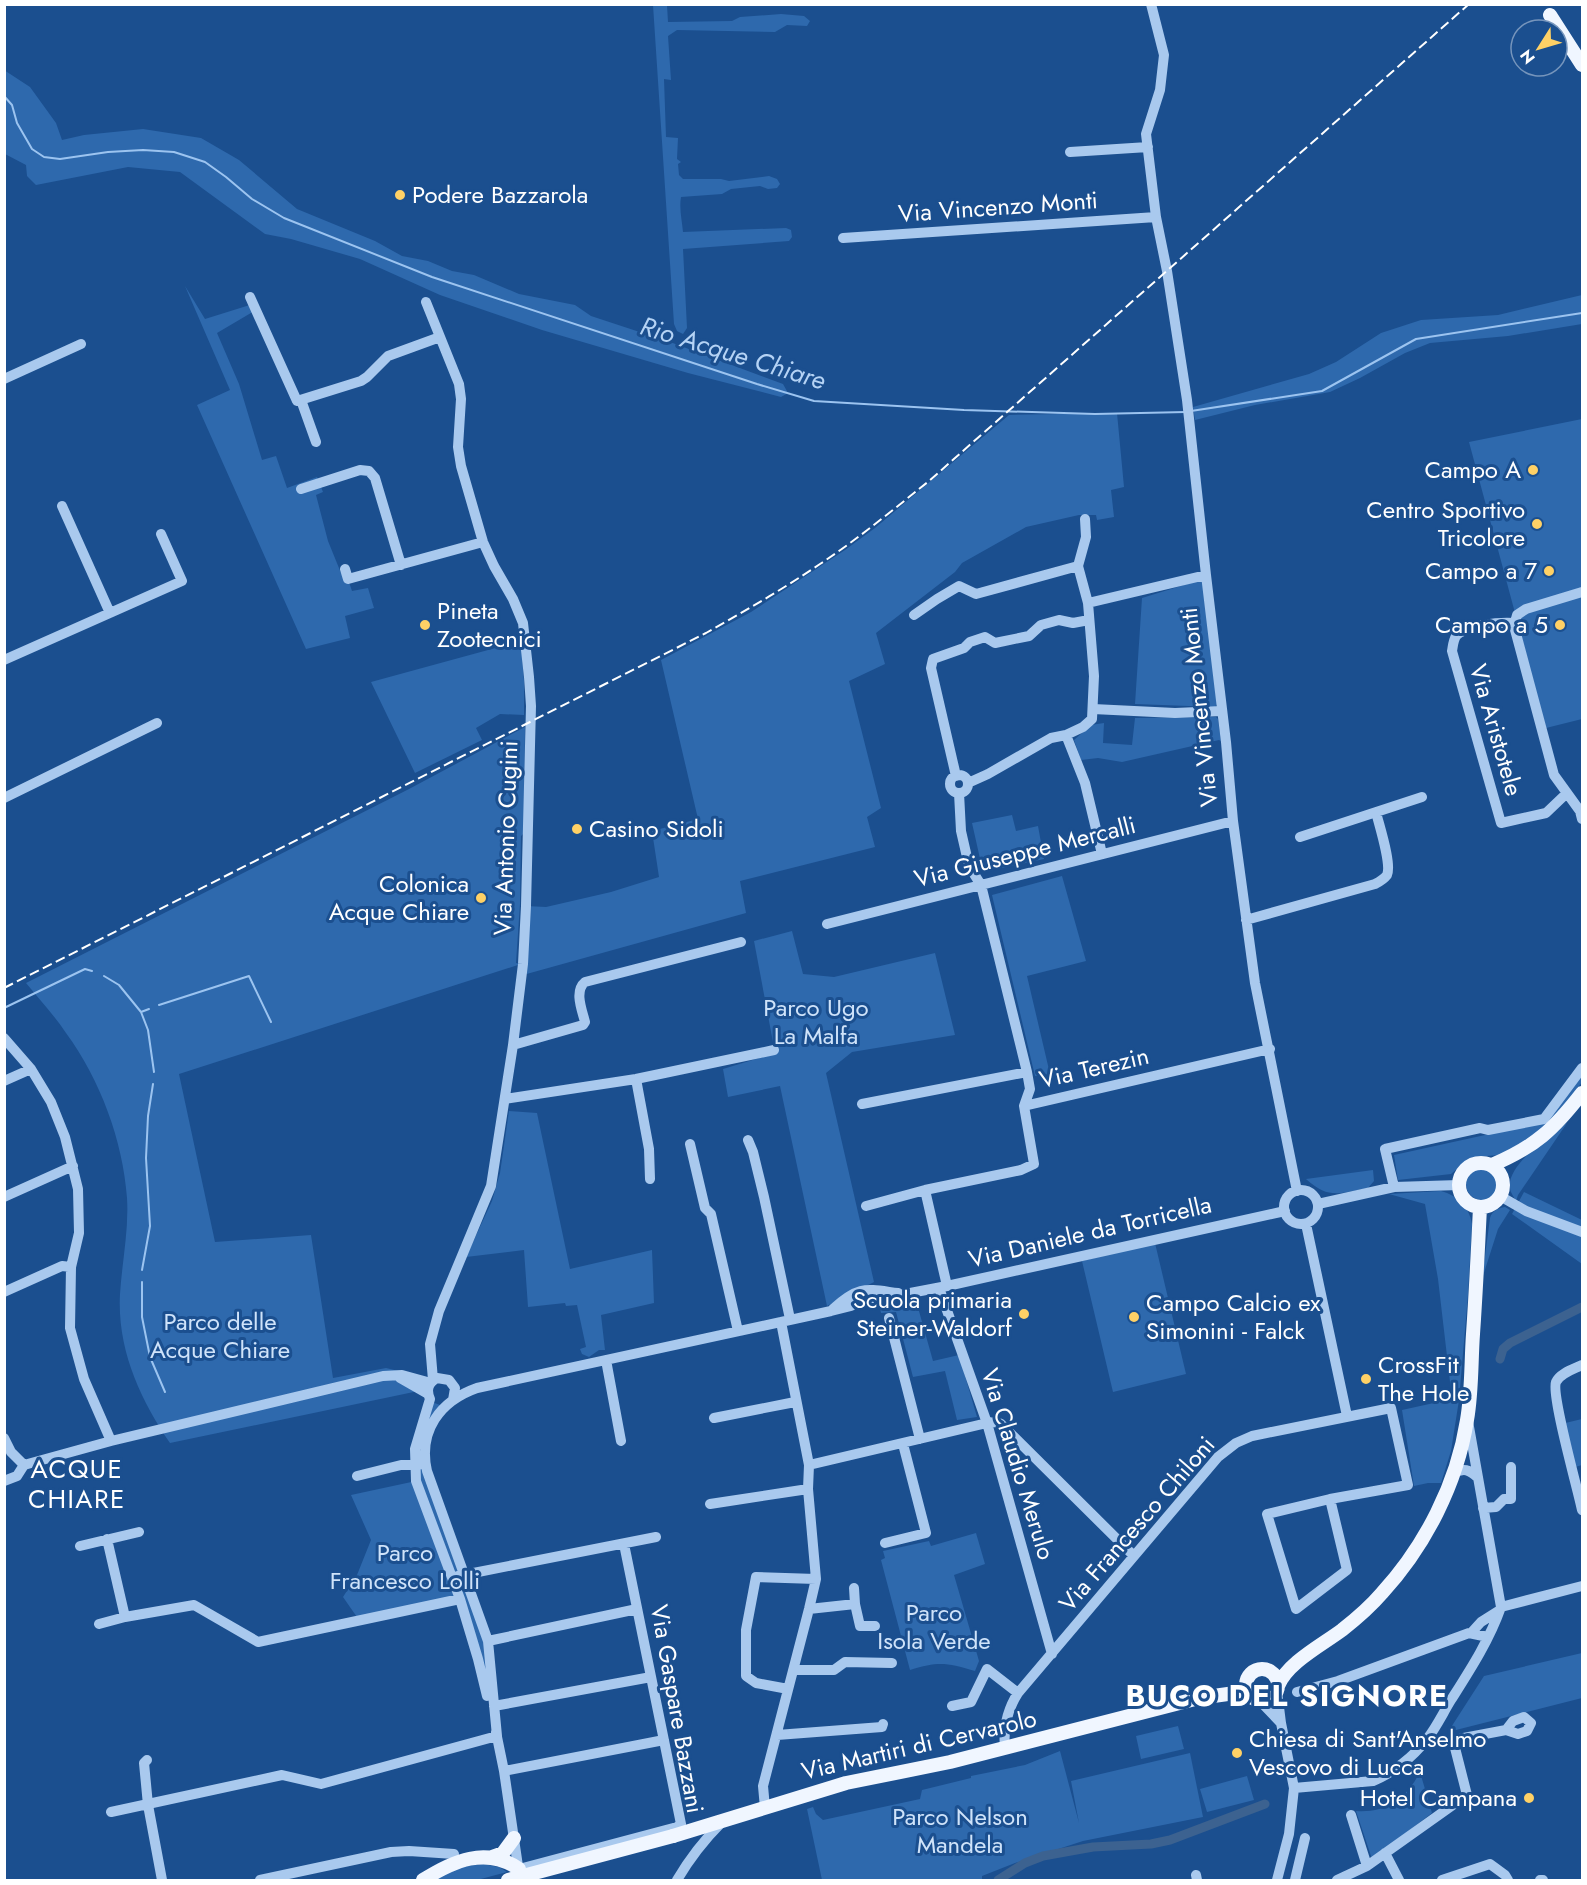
<svg xmlns="http://www.w3.org/2000/svg" width="1587" height="1885" viewBox="0 0 1587 1885" font-family="Jost,sans-serif">
<rect width="100%" height="100%" fill="#1b4f8f"/>
<path fill="#2e69ad" d="M653,5H667L668,22L732,21L740,17L781,14L804,16L810,21L807,26L787,25L775,32L677,30L668,36L671,80L664,79L666,137L678,138L677,159L681,162L678,164L679,175L683,179H721L729,181L769,176L777,179L780,184L777,188L768,189L760,186L731,189L722,194L681,197C679,209 682,220 683,232L786,228L791,230L792,237L789,241L683,249L687,328L683,334L677,331L674,324Z
M4,70L30,87L56,123L62,140L84,135L143,129L201,138L239,160L297,209L375,241L402,256L428,261L452,271L474,275L519,294L575,305L591,316L670,342L783,384L788,393L781,397L688,373L542,330L440,295L360,259L291,239L265,234L180,172L128,167L36,185L27,176L26,165L5,154Z
M185,286L205,319L253,304L256,310L217,333L239,384L262,460L276,456L287,488L317,477L323,492L316,495L328,541L341,573L348,579L352,591L368,588L374,608L345,616L350,638L306,649L197,405L230,390Z
M1582,295V324L1508,336L1430,343L1405,353L1360,378L1330,392L1255,405L1195,420L1193,407L1309,374L1336,362L1381,333L1421,320L1498,315Z
M1117,413L1124,487L1111,490L1114,517L1097,520L1096,515H1079L1026,527L962,563L955,572L876,633L885,664L849,681L881,808L867,817L875,847L740,881L746,913L523,975L526,906L546,907L611,892L659,877L652,831L698,819L661,660L751,612L845,550L875,528L1009,415Z
M1582,419V719L1546,728L1469,442Z
M1200,580L1203,583L1217,704L1215,707L1135,704L1142,598Z
M521,641L524,681V715L500,714L476,728L482,740L415,773L371,682Z
M1216,717L1218,719L1221,741L1219,740L1122,762L1098,758L1081,760L1074,740L1091,725L1104,723L1103,743L1132,745L1135,718Z
M525,727L524,833L521,836L520,904L516,963L521,964L179,1074L215,1242L311,1235L333,1378L386,1368L419,1376L428,1389L170,1443C140,1399 117,1349 120,1294C122,1262 129,1230 127,1198C123,1141 100,1079 66,1033C54,1015 39,999 26,983L409,789Z
M1012,815L1016,831L1038,826L1044,859L983,872L972,823Z
M1062,876L1086,961L1027,976L1050,1074L1035,1076L992,895Z
M792,931L803,974L834,977L935,953L955,1035L852,1052L826,1073L874,1282L827,1306L780,1086L728,1097L723,1069L775,1053L754,941Z
M1582,1074V1082L1564,1108L1539,1133L1499,1155L1475,1157L1466,1161L1451,1174L1398,1180L1394,1155L1540,1123Z
M509,1111L537,1113L570,1269L652,1250L654,1303L601,1315L605,1350H599L589,1357L582,1354L580,1349L586,1347L577,1305L566,1306L565,1303L528,1307L524,1250L466,1257L492,1201L500,1173Z
M1567,1123L1518,1195L1516,1201C1514,1197 1510,1192 1510,1188C1506,1165 1551,1135 1567,1123Z
M1466 1184a16 16 0 1 1 32 0a16 16 0 1 1-32 0Z
M1373,1170L1374,1181L1368,1188C1340,1193 1329,1200 1306,1179Z
M1441,1191C1458,1196 1469,1206 1472,1224L1468,1295L1459,1400L1451,1451L1441,1483H1428L1414,1486L1402,1410L1452,1399L1438,1279L1425,1204L1389,1194Z
M1524,1192L1582,1220V1264L1512,1214Z
M1505,1207L1510,1210L1498,1229L1482,1279L1490,1218C1492,1211 1498,1208 1505,1207Z
M1155,1243L1186,1374L1113,1392L1082,1261Z
M917,1304L933,1361L959,1355L977,1417L957,1420L945,1371L913,1377L896,1312L881,1313L880,1308Z
M432,1402L440,1405L430,1428L424,1458L488,1641L492,1697L478,1659L460,1599L359,1620L343,1597L357,1575L371,1540L351,1495L416,1481Z
M1582,1419V1465L1572,1468L1561,1424Z
M976,1533L985,1564L954,1575L979,1661L975,1671C947,1663 939,1661 910,1670L881,1560L885,1558L883,1551L929,1541L931,1546Z
M1582,1653V1698L1448,1732L1484,1676Z
M1178,1726L1184,1749L1141,1759L1136,1736Z
M1060,1751L1079,1823L1071,1781L1190,1753L1203,1817L1083,1841L1015,1863L982,1876V1880H822L807,1809L813,1807L816,1814L823,1820L920,1799L922,1790L971,1778V1776L1025,1765Z
M1420,1772L1432,1813L1372,1859L1356,1811C1387,1813 1406,1799 1420,1772Z
M1247,1776L1254,1800L1207,1812L1200,1789Z
M483,1864L499,1867L507,1872L477,1880H429L451,1868Z"/>
<g fill="none" stroke-linecap="round" stroke-linejoin="round">
<path stroke="#9cc4f0" stroke-width="2" d="M4,96L12,105L17,123L32,149L44,157L60,159L108,152L143,150L174,152L205,162L226,177L252,199L284,218L432,277L757,384L814,401L964,410L1095,414L1186,412
M1191,411L1322,391L1416,339L1582,313
M104,976L119,985L141,1012L149,1009
M159,1005L249,976L271,1022
M4,1008L85,969L92,971
M141,1012L148,1030L154,1072
M142,1270L150,1226L146,1158L148,1116L153,1084
M142,1282V1317L150,1357L165,1392"/>
<path stroke="#3c6290" stroke-width="9" d="M1500,1359L1503,1349L1510,1343L1582,1307
M998,1880L1025,1863L1043,1856L1093,1847L1151,1844L1170,1840L1265,1804"/>
<path stroke="#a9c9ee" stroke-width="10" d="M1151,4L1164,55L1160,90L1146,134L1156,217L1167,271L1187,400L1206,575L1226,742L1233,821L1255,983L1297,1191
M1070,152L1148,147
M843,238L1156,217
M250,297L297,401L361,381L367,377L388,356L440,337
M426,302L459,384L461,399L458,447L461,466L483,542L494,566L513,599L523,623L529,677L531,706L526,906L523,964L513,1045L491,1186L439,1311L430,1344L433,1380
M4,379L81,344
M301,400L316,442
M301,489L360,470L369,471L375,478L401,565
M62,506L110,613
M1078,566L1086,537L1085,519
M345,569L348,579L483,542
M1582,592L1526,609L1517,615L1514,626L1554,775L1580,811L1582,819
M914,615L937,599L959,586L976,594L1078,566L1088,603L1206,575
M1514,623C1499,622 1466,625 1456,636C1453,641 1453,646 1452,651L1501,823L1546,813L1567,793
M4,660L182,581L161,534
M1093,709L1175,713L1222,711
M1066,735L1085,783L1102,854
M950 784a9 9 0 1 1 18 0a9 9 0 1 1-18 0Z
M956,776L931,668L933,659L964,648L970,642L985,637L995,643L1029,636L1041,625L1059,620L1073,623L1089,620
M968,783L988,774L1051,738L1066,735L1083,727L1092,719L1094,676L1088,603
M959,793L961,831L969,866L981,885L1027,1072L1030,1089L1024,1106
M4,798L157,723
M1300,837L1422,797
M1246,920L1375,884C1379,882 1384,879 1387,875C1392,864 1379,825 1376,812
M827,924L1233,821
M4,1038L31,1069L51,1102L65,1137L78,1189L79,1233L71,1267L70,1328L84,1379L111,1441
M513,1045L583,1025L585,1022C582,1010 574,991 585,982L741,942
M636,1079L649,1149L650,1179
M4,1081L31,1069
M505,1099L636,1079L774,1050
M862,1104L1027,1072
M748,1140L753,1152L764,1197L790,1319
M690,1144L705,1208L711,1214L738,1331
M1394,1187L1385,1149L1480,1128L1488,1130L1544,1119L1582,1068
M1284 1207a17 17 0 1 1 34 0a17 17 0 1 1-34 0Z
M1500,1196L1526,1211L1582,1232
M4,1197L73,1166
M1318,1204L1394,1187L1459,1185
M866,1206L925,1190
M1306,1224L1347,1416
M947,1286L925,1190L1021,1170L1034,1164L1024,1106L1270,1049
M939,1288L987,1423L1052,1654
M4,1292L62,1266L71,1267
M833,1309C859,1285 866,1289 898,1293
M889,1318L920,1439
M606,1360L621,1441
M1582,1365C1574,1369 1560,1373 1556,1382C1551,1395 1578,1490 1582,1510
M400,1378L428,1394
M453,1400L455,1388L449,1380L437,1378C428,1383 426,1390 430,1399L415,1449L416,1481L460,1599L478,1659L487,1696
M714,1418L795,1402
M4,1438L11,1452L24,1465
M24,1465L111,1441L383,1376L402,1375L431,1383
M809,1465L987,1423L996,1422L1001,1424L1134,1556
M1453,1473C1464,1468 1469,1469 1478,1478
M357,1476L401,1465H419
M4,1481L17,1476L24,1465
M710,1504L808,1489
M1483,1508L1496,1507L1504,1499H1511V1467
M107,1539L125,1617
M885,1543L926,1533L903,1444
M80,1546L139,1532
M458,1576L656,1537
M854,1588L855,1604
M1501,1607L1582,1586
M809,1609L855,1604L860,1626H875
M99,1624L125,1617L194,1605L258,1642L460,1599
M1471,1633L1481,1622L1500,1610
M488,1641L637,1609
M794,1670H834L845,1662L892,1663
M788,1689L756,1683L746,1676V1630L756,1577L816,1579
M1277,1691L1281,1723L1294,1788L1289,1834L1277,1880
M1297,1692L1338,1681L1469,1633L1488,1637
M1260,1701L1281,1723
M494,1706L651,1677
M952,1706L971,1702L987,1669L1018,1693
M496,1732L504,1771L519,1873
M777,1735L882,1727L883,1724
M497,1736L488,1641L427,1471C418,1431 440,1401 477,1388L831,1311L851,1306L865,1298H884L947,1286L1285,1211
M1428,1739L1437,1741L1453,1740L1506,1730L1513,1721L1524,1717L1531,1723L1527,1731L1518,1734L1506,1730
M1005,1749C1003,1728 1007,1710 1018,1693L1218,1457L1236,1443L1252,1436L1391,1408L1408,1485L1330,1499L1347,1570L1296,1609L1267,1514L1330,1499
M147,1760L144,1763L148,1805L162,1880
M504,1771L664,1740
M1294,1788L1373,1781C1393,1773 1413,1757 1427,1739C1436,1728 1443,1713 1451,1700C1470,1670 1489,1641 1501,1607L1468,1421
M765,1808L763,1786L809,1609L816,1579L808,1489L809,1465L781,1322
M111,1812L282,1775L321,1784L497,1736
M1351,1815L1367,1866
M1385,1853L1399,1880
M519,1869L677,1827L681,1824L624,1544
M1196,1875L1197,1880
M260,1880L391,1852L409,1851L454,1854
M677,1880C690,1858 704,1840 722,1822
M1295,1880L1305,1838
M1337,1880L1367,1866L1467,1795L1453,1740
M1442,1880L1490,1864L1505,1875L1508,1880
M1540,1880H1543"/>
<path stroke="#f0f6ff" stroke-width="14" d="M1550,15L1582,65
M1459 1185a22 22 0 1 1 44 0a22 22 0 1 1-44 0Z
M1492,1165C1535,1147 1554,1129 1582,1093
M1246 1685a16 16 0 1 1 32 0a16 16 0 1 1-32 0Z
M1278,1686C1287,1663 1322,1645 1342,1630C1356,1619 1370,1607 1382,1593C1425,1546 1457,1484 1467,1420C1472,1392 1471,1362 1473,1334C1476,1291 1478,1249 1480,1207
M673,1836L846,1783L950,1762L1199,1698L1235,1693L1251,1696
M489,1858L503,1853L514,1838
M423,1880C453,1861 486,1846 519,1869"/>
<path stroke="#fff" stroke-width="2" stroke-dasharray="10 4.5" stroke-linecap="butt" d="M4,988L706,633C745,611 783,589 820,564C858,539 894,509 929,481L1469,4"/>
<path stroke="#f0f6ff" stroke-width="14" d="M508,1880L673,1836"/>
</g>
<g fill="#ffd166" stroke="#1b4f8f" stroke-width="2">
<circle cx="400" cy="195" r="6"/>
<circle cx="1533" cy="470" r="6"/>
<circle cx="1537" cy="524" r="6"/>
<circle cx="1549" cy="571" r="6"/>
<circle cx="425" cy="625" r="6"/>
<circle cx="1560" cy="625" r="6"/>
<circle cx="577" cy="829" r="6"/>
<circle cx="481" cy="898" r="6"/>
<circle cx="1024" cy="1314" r="6"/>
<circle cx="1134" cy="1317" r="6"/>
<circle cx="1366" cy="1379" r="6"/>
<circle cx="1237" cy="1753" r="6"/>
<circle cx="1529" cy="1798" r="6"/>
</g>
<g text-anchor="middle" stroke-width="6" stroke-linejoin="round" paint-order="stroke">
<g font-size="24" fill="#fff" stroke="#1b4f8f" text-anchor="end">
<text x="412" y="203" text-anchor="start">Podere Bazzarola</text>
<text x="1521" y="478">Campo A</text>
<text x="1525" y="518">Centro Sportivo<tspan x="1525" dy="28">Tricolore</tspan></text>
<text x="1537" y="579">Campo a 7</text>
<text x="437" y="619" text-anchor="start">Pineta<tspan x="437" dy="28">Zootecnici</tspan></text>
<text x="1548" y="633">Campo a 5</text>
<text x="589" y="837" text-anchor="start">Casino Sidoli</text>
<text x="469" y="892">Colonica<tspan x="469" dy="28">Acque Chiare</tspan></text>
<text x="1012" y="1308">Scuola primaria<tspan x="1012" dy="28">Steiner-Waldorf</tspan></text>
<text x="1146" y="1311" text-anchor="start">Campo Calcio ex<tspan x="1146" dy="28">Simonini - Falck</tspan></text>
<text x="1378" y="1373" text-anchor="start">CrossFit<tspan x="1378" dy="28">The Hole</tspan></text>
<text x="1249" y="1747" text-anchor="start">Chiesa di Sant'Anselmo<tspan x="1249" dy="28">Vescovo di Lucca</tspan></text>
<text x="1517" y="1806">Hotel Campana</text>
</g>
<g font-size="24" fill="#fff" stroke="#1b4f8f">
<text transform="translate(998 207) rotate(-4)" y="8">Via Vincenzo Monti</text>
<text transform="translate(1199 707) rotate(-96)" y="8">Via Vincenzo Monti</text>
<text transform="translate(1496 730) rotate(74)" y="8">Via Aristotele</text>
<text transform="translate(506 838) rotate(-88)" y="8">Via Antonio Cugini</text>
<text transform="translate(1025 852) rotate(-14)" y="8">Via Giuseppe Mercalli</text>
<text transform="translate(1094 1068) rotate(-13)" y="8">Via Terezin</text>
<text transform="translate(1090 1232) rotate(-13)" y="8">Via Daniele da Torricella</text>
<text transform="translate(1018 1464) rotate(73)" y="8">Via Claudio Merulo</text>
<text transform="translate(1137 1524) rotate(-49)" y="8">Via Francesco Chiloni</text>
<text transform="translate(677 1709) rotate(80)" y="8">Via Gaspare Bazzani</text>
<text transform="translate(919 1745) rotate(-13)" y="8">Via Martiri di Cervarolo</text>
</g>
<g font-size="24" fill="#cfe3fa" stroke="#1b4f8f">
<text x="816" y="1016">Parco Ugo<tspan x="816" dy="28">La Malfa</tspan></text>
<text x="220" y="1330">Parco delle<tspan x="220" dy="28">Acque Chiare</tspan></text>
<text x="405" y="1561">Parco<tspan x="405" dy="28">Francesco Lolli</tspan></text>
<text x="934" y="1621">Parco<tspan x="934" dy="28">Isola Verde</tspan></text>
<text x="960" y="1825">Parco Nelson<tspan x="960" dy="28">Mandela</tspan></text>
</g>
<g font-size="26" font-style="italic" fill="#b5d3f5" stroke="#1b4f8f">
<text transform="translate(733 353) rotate(17)" y="9">Rio Acque Chiare</text>
</g>
<g font-size="26" letter-spacing="1.5" fill="#fff" stroke="#1b4f8f">
<text x="77" y="1478">ACQUE<tspan x="77" dy="30">CHIARE</tspan></text>
</g>
<g font-size="30" font-weight="bold" letter-spacing="1.5" fill="#fff" stroke="#1b4f8f">
<text x="1287" y="1706">BUCO DEL SIGNORE</text>
</g>
</g>
<rect width="1587" height="1885" fill="none" stroke="#ffffff" stroke-width="12"/>
<g transform="translate(1539 48) rotate(233)"><circle r="28" fill="#1b4f8f" stroke="#7695bc" stroke-width="1.5"/>
<path d="M0-4.5L10 22L0 15L-10 22Z" fill="#ffd166"/>
<text y="-9" font-size="16" font-weight="bold" text-anchor="middle" fill="#ffffff">N</text>
</g>
</svg>
